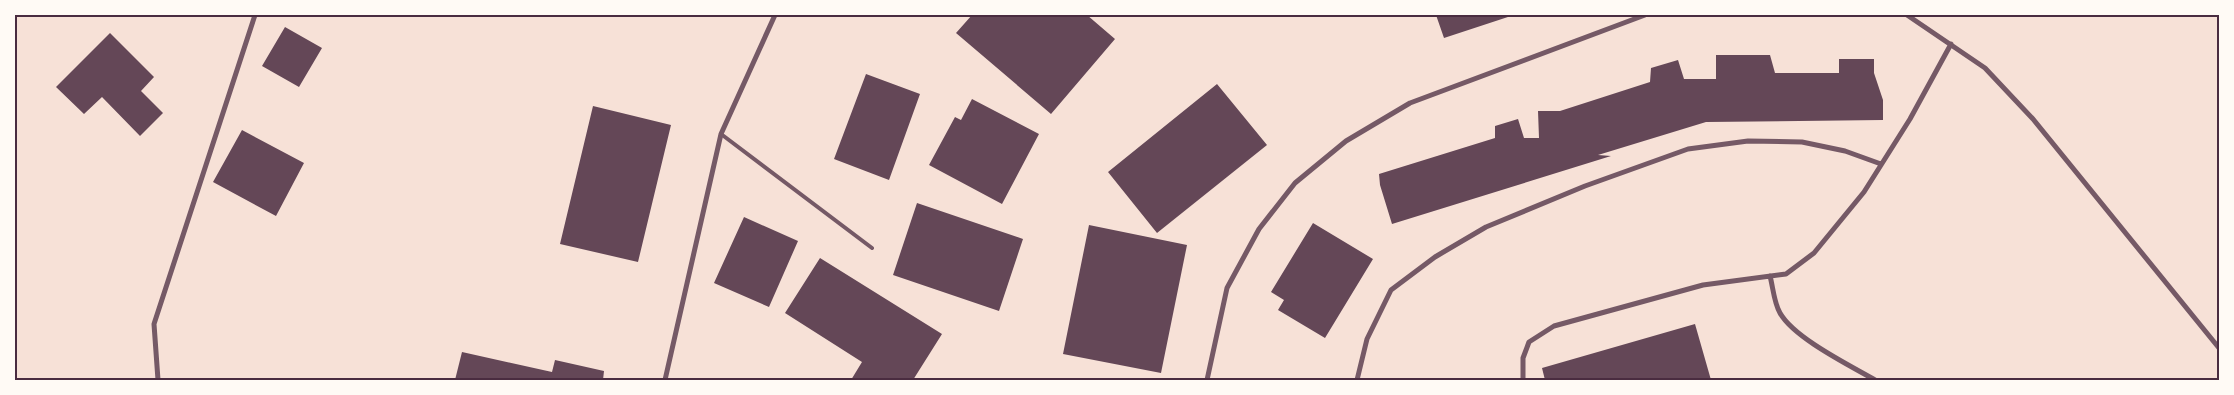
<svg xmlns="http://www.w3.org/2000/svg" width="2234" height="395" viewBox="0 0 2234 395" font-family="Figtree,sans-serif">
<rect width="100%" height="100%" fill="#f7e1d7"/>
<path fill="#644757" d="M972,15H1087L1115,39L1051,114L956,33Z
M1436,15H1514L1444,38Z
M285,27L322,48L299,87L262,66Z
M110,33L154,77L141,91L163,113L140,136L102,97L84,114L56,87Z
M1716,55H1770L1775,73H1839V59H1874V73L1883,100V120L1706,122L1598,155L1611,156L1392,224L1380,185L1379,174L1495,138V126L1518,119L1524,138H1539L1538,111H1560L1650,82L1651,68L1678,60L1684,79H1716Z
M866,74L920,94L889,180L834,159Z
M1217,84L1267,145L1157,233L1108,172Z
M972,99L1039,134L1002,204L929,165L955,117L961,120Z
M593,106L671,125L638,262L560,244Z
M242,130L304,163L276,216L213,182Z
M917,203L1023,239L999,311L893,275Z
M744,217L798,241L769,307L714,283Z
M1313,223L1373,259L1325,338L1278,310L1284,300L1271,292Z
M1089,225L1187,245L1161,373L1063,354Z
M820,258L942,334L913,380H851L862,362L785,313Z
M1695,324L1711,380H1545L1542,368Z
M462,352L552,372L555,360L604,371L603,380H455Z"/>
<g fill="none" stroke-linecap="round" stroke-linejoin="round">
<path stroke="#755966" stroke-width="4" d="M721,134L872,248"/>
<path stroke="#755966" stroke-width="5" d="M1907,15L1985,68L2033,119L2219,348
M1770,276C1773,287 1774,303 1780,313C1794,338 1849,365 1875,380
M158,380L154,324L255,15
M665,380L721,134L775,15
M1207,380L1227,288L1259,229L1295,183L1346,141L1410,103L1645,15
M1357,380L1367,339L1391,290L1435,257L1486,227L1585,186L1688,149L1748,141L1802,142L1845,151L1881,164
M1523,380V358L1529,342L1554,326L1703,285L1786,274L1814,253L1864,192L1910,119L1951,44"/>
</g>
<rect width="2234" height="395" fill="none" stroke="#fffaf5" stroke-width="32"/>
<rect x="16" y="16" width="2202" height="363" fill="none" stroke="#4a2c40" stroke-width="2"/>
</svg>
